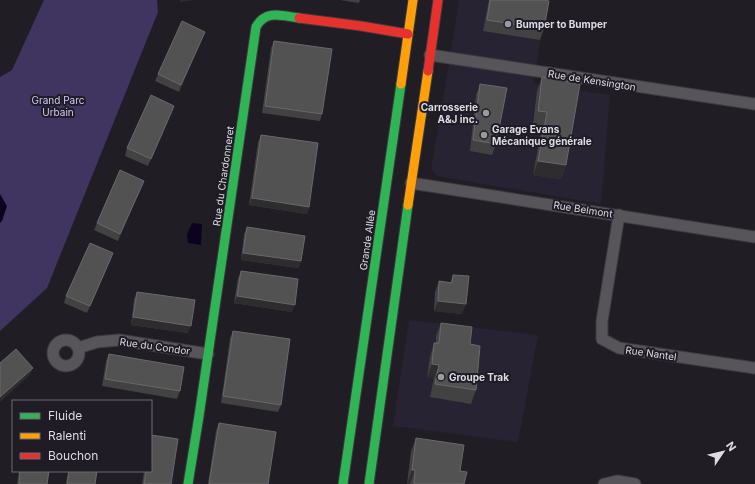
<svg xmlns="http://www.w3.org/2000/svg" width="755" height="484" viewBox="0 0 755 484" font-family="Inter,sans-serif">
<rect width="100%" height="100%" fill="#201e24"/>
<path fill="#272332" d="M459,0H547L533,84L610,95L601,204L437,176L431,169L448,70Z
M409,320L538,335L518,442L393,426Z"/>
<path fill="#403460" d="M44,0H157L158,12L47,288L0,331V77L12,70Z"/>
<path fill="#0d0321" d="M0,194L7,206L2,221L0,223Z
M192,223L202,224L201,245L188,243L187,234Z"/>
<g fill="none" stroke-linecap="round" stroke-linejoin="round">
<g stroke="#3c3b40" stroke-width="13">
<path id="street" d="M430,55L755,104
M411,183L755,237
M619,215L602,321V339L619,348L755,368
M53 353a13 13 0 1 1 26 0a13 13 0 1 1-26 0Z
M78,348L97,342L119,340L208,354
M604,484L617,481L635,484"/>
</g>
<g stroke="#3c3b40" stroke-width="11">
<path id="fast" d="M188,484L199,416L256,27C266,9 282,16 299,18
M343,484L401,84
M369,484L408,205"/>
</g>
<g stroke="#3c3b40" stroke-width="11">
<path id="slow" d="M401,84L413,0
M408,205L428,71"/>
</g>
<g stroke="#3c3b40" stroke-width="11">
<path id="jam" d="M299,18L361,26L408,34
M428,71L438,0"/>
</g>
<use href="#street" stroke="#57555a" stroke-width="11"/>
<use href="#fast" stroke="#30b455" stroke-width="9"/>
<use href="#slow" stroke="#ff9f0a" stroke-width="9"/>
<use href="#jam" stroke="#e5322d" stroke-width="9"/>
</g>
<path fill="#434242" d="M340,0H360L359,3Z
M489,0H543L544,29L540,40L483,31Z
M205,32L179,92L155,81L158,74Z
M274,41L322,114L320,121L262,113L271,48Z
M542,77L566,165L561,179L533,175L542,126L533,124L537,91Z
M480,84L496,144L492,155L470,151L476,95Z
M174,106L148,166L125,156L127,148Z
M261,135L309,207L307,214L249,205L258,142Z
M141,188L118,241L94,230L97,223Z
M247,227L301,261L298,268L241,260L244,234Z
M113,253L87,313L64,303L66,296Z
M241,271L292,312L234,303L238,278Z
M453,275L462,314L434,311L435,292L439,281L450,283Z
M137,292L188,333L131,325L134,299Z
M441,323L470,344L476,390L471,404L430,397L434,378H427L430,357L434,343H436V336Z
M233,331L281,405L278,412L221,403L230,338Z
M109,354L180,391L177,399L102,386L106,361Z
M219,423L268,484H208L216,431Z
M416,438L460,471L464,484H407L411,451Z
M19,471H49L47,484H17Z
M68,471H97L95,484H66Z
M144,471H151L171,484H142Z"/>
<path fill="#2e2c2f" d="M180,0H194L180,2Z
M205,32L202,39L179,92L181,85Z
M174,106L172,113L148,166L151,159Z
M538,161L566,165L561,179L533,175Z
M144,181L141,188L118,241L120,234Z
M252,198L309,207L307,214L249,205Z
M113,253L111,260L87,313L90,306Z
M243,253L301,261L298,268L241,260Z
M237,296L295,305L292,312L234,303Z
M438,301L466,304L462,314L434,311Z
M133,317L191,326L188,333L131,325Z
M432,364L439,365L434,378H427Z
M33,368L30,375L0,402V397Z
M412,470H415L410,484H407Z"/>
<path fill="#535253" stroke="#69686a" d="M490,0H543L549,1L544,29L487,20Z
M182,21L205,32L181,85L158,74Z
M274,41L332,49L322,114L265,106Z
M542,77L580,84L566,165L538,161L547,112L538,111Z
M480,84L507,88L496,144L473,140Z
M151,95L174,106L151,159L127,148Z
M261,135L318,143L309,207L252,198Z
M120,170L144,181L120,234L97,223Z
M247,227L305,236L301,261L243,253Z
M90,243L113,253L90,306L66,296Z
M241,271L298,279L295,305L237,296Z
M453,275L469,276L466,304L438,301L439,281L452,283Z
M137,292L195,300L191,326L133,317Z
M441,323L472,327L470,344L480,346L476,390L435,384L439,365L432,364L434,343H439Z
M233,331L290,339L281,405L223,396Z
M16,349L33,368L0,397V363Z
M109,354L184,367L180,391L105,379Z
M219,423L276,432L268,484H209Z
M151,435L178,439L171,484H144L146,471H151Z
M416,438L464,445L460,471L467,472L464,484H414L415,470H412Z
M20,471H49L47,484H19Z
M69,471H97L95,484H67Z"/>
<g fill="#9b9aa0" stroke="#1f1c26" stroke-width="1.5">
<circle cx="508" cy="24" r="4"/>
<circle cx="486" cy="113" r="4"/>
<circle cx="484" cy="135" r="4"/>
<circle cx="441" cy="377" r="4"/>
</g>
<g text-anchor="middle" stroke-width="4" stroke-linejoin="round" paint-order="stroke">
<g font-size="10" font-weight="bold" fill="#dddce3" stroke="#1f1c26" text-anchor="start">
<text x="516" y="28">Bumper to Bumper</text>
<text x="478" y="111" text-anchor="end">Carrosserie<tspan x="478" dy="12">A&amp;J inc.</tspan></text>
<text x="492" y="133">Garage Evans<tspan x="492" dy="12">Mécanique générale</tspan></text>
<text x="449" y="381">Groupe Trak</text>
</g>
<g font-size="10" fill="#dddce3" stroke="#1f1c26">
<text transform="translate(592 80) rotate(9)" y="4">Rue de Kensington</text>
<text transform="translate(223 176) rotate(-82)" y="4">Rue du Chardonneret</text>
<text transform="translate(583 209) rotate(9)" y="4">Rue Belmont</text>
<text transform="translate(367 240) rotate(-82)" y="4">Grande Allée</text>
<text transform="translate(155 346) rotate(8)" y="4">Rue du Condor</text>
<text transform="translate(651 353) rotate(8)" y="4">Rue Nantel</text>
</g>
<g font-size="10" fill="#d4c8fd" stroke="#1f1c26">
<text x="58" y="104">Grand Parc<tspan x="58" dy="12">Urbain</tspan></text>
</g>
</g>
<rect x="12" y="400" width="140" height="72" fill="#1f1c26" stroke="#6b6972"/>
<rect x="20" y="413" width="20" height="6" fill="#30b455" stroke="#6b6972"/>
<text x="48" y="420" font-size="12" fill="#dddce3">Fluide</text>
<rect x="20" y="433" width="20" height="6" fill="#ff9f0a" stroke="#6b6972"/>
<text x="48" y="440" font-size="12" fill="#dddce3">Ralenti</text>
<rect x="20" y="453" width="20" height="6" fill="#e5322d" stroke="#6b6972"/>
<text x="48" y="460" font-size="12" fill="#dddce3">Bouchon</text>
<g transform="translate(723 452) rotate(55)" stroke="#1f1c26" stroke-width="3" paint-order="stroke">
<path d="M0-3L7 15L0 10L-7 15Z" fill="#dddce3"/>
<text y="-6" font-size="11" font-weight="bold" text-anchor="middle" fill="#dddce3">N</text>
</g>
</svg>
